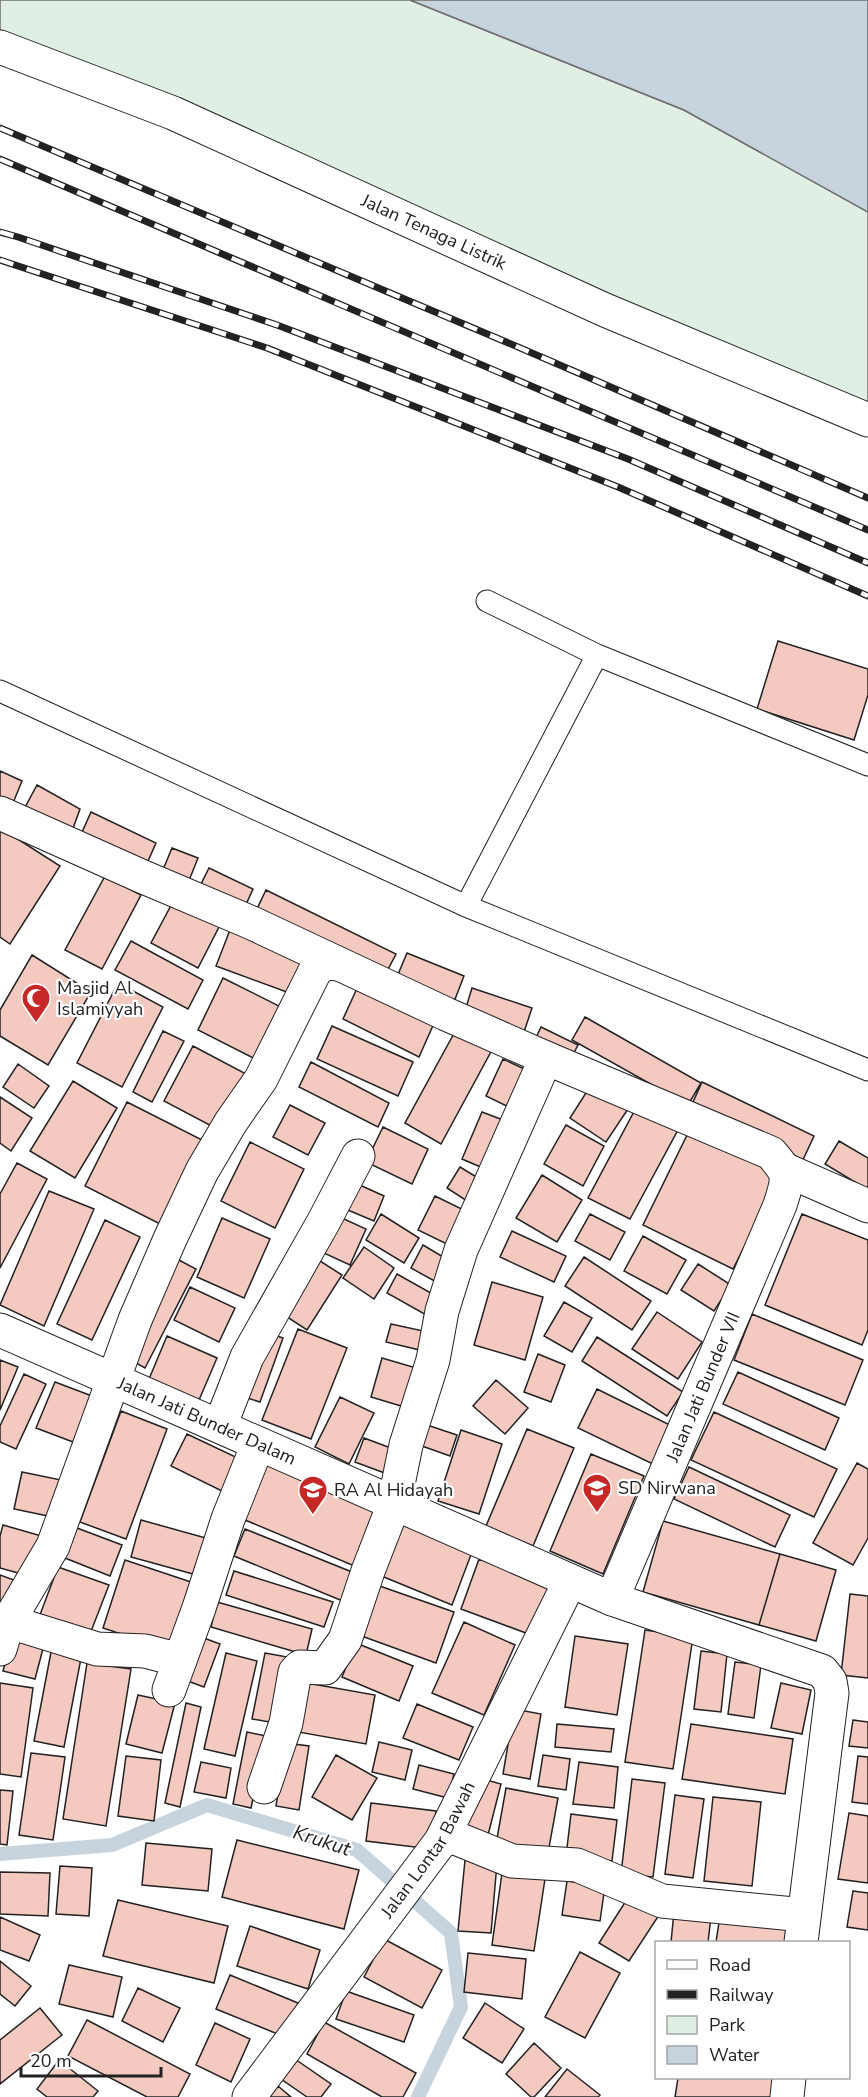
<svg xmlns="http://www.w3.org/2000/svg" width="868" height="2097" viewBox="0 0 868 2097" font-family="'Nunito Sans',sans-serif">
<rect width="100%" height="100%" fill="#fff"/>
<path fill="#e0efe3" stroke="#6f6f6f" stroke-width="1.5" d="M0,0H410L684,110L868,212V421L0,49Z"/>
<path fill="#c7d3dd" stroke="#6f6f6f" stroke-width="1.5" d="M410,0H868V212L684,110Z"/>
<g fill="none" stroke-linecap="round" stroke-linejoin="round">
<path stroke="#c7d3dd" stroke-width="14" d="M0,1854L112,1845L207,1805L357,1850L451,1933L461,2007L418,2097"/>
</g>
<path fill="#f3c9c0" stroke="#222" stroke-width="1.5" d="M778,641L868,669V695L854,740L757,709Z
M0,771L22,781L13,803L0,797Z
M37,785L80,809L71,834L22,813Z
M91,812L156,843L144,870L79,839Z
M2,829L60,866L10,944L0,937V832Z
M172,848L198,858L186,888L160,877Z
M209,868L253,889L243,911L198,890Z
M105,876L141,895L102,969L65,950Z
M266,890L396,954L384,977L255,913Z
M175,898L221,923L198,968L151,943Z
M230,930L309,960L295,995L216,966Z
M131,941L203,980L188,1009L115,970Z
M407,953L464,976L452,1007L394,984Z
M32,955L91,992L48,1065L0,1036V1010Z
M223,978L287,1010L261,1062L198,1030Z
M118,983L163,1007L122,1087L77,1063Z
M359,984L435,1021L419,1057L343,1019Z
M472,988L532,1008L523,1035L464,1014Z
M585,1017L701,1083L688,1105L572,1040Z
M332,1026L413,1062L398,1096L317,1059Z
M541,1027L578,1045L568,1064L532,1046Z
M457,1028L493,1048L441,1144L405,1123Z
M163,1031L184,1041L152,1102L133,1092Z
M193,1046L248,1075L219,1130L164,1101Z
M503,1059L533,1073L515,1110L486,1096Z
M311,1062L389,1103L378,1127L299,1087Z
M18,1064L49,1086L34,1108L3,1087Z
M73,1081L117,1108L75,1178L30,1151Z
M702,1082L814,1136L801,1164L689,1111Z
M591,1085L628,1109L606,1142L570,1118Z
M0,1097L32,1118L11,1151L0,1143Z
M127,1102L212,1145L170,1229L85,1186Z
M290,1105L325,1123L308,1155L273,1137Z
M637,1106L679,1128L630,1219L588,1198Z
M482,1112L511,1123L490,1171L462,1159Z
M566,1125L604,1146L583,1186L544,1164Z
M383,1127L428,1149L412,1184L366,1162Z
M691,1127L782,1172L733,1269L643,1225Z
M839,1141L868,1158V1190L825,1164Z
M250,1142L304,1169L275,1228L221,1201Z
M17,1163L47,1179L0,1268V1194Z
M460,1167L483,1181L470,1203L447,1188Z
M542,1175L582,1200L557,1242L516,1218Z
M353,1182L384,1196L374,1221L343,1208Z
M49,1191L94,1209L44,1326L0,1305Z
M435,1196L470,1213L453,1247L418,1230Z
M331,1213L366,1229L350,1265L315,1249Z
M381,1214L419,1238L404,1263L366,1240Z
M590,1214L625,1232L610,1260L575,1241Z
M802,1214L868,1240V1330L862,1345L765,1305Z
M222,1218L270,1239L244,1298L197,1277Z
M105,1220L140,1237L92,1340L57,1324Z
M512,1231L566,1256L554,1282L500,1257Z
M643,1236L686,1260L667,1294L624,1271Z
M423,1245L450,1261L438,1283L411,1268Z
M364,1247L394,1268L374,1299L343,1278Z
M309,1254L342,1275L307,1330L275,1309Z
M584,1257L651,1301L632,1330L565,1286Z
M177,1259L196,1269L145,1368L127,1358Z
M698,1264L731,1285L714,1311L681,1290Z
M397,1274L438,1297L428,1316L387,1293Z
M492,1282L543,1297L525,1360L474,1345Z
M190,1287L235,1308L219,1342L174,1320Z
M564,1302L592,1318L572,1352L544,1336Z
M657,1312L702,1342L678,1379L632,1349Z
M752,1314L863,1360L845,1405L734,1360Z
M391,1324L428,1332L424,1351L386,1342Z
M298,1329L347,1348L311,1439L262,1420Z
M265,1332L283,1338L260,1402L241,1396Z
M167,1336L217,1358L199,1400L149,1379Z
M597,1337L683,1392L667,1416L582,1361Z
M538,1354L565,1365L551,1402L524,1392Z
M382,1358L423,1370L411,1409L371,1397Z
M0,1360L18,1367L0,1410Z
M738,1372L839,1418L825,1450L723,1404Z
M24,1374L46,1384L16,1449L0,1442V1426Z
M496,1380L528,1408L505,1434L473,1406Z
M55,1382L92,1396L73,1442L36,1428Z
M597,1389L676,1428L657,1466L578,1428Z
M340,1397L374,1413L349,1464L315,1447Z
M121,1411L167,1429L126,1539L80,1522Z
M714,1412L837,1469L814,1517L691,1460Z
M415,1421L457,1435L450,1456L408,1441Z
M527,1429L574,1448L533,1546L486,1526Z
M461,1430L502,1444L479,1514L438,1501Z
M187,1434L242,1460L226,1493L171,1466Z
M364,1438L399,1451L390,1475L355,1462Z
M591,1454L644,1476L603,1574L550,1551Z
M262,1459L388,1512L364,1570L238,1517Z
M857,1463L868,1469V1538L853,1565L813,1543Z
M689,1467L790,1515L775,1547L674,1499Z
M22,1472L66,1481L58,1518L14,1509Z
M141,1520L213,1540L204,1577L131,1557Z
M663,1521L780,1554L759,1625L643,1592Z
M399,1523L472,1552L452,1605L379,1575Z
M3,1525L45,1537L33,1577L0,1568V1536Z
M77,1528L122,1545L110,1576L65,1558Z
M245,1529L357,1574L345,1602L234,1556Z
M780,1554L836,1570L816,1641L759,1625Z
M479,1559L552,1587L534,1636L461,1609Z
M125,1560L194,1583L172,1651L103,1628Z
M58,1567L109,1585L88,1639L38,1620Z
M234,1571L333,1602L324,1627L226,1595Z
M0,1575L22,1583L0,1607Z
M374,1584L454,1612L436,1663L356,1634Z
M850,1594L868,1596V1678L841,1675Z
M217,1602L312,1629L306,1655L211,1627Z
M464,1622L515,1645L484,1715L432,1693Z
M645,1630L693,1637L673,1769L625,1762Z
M13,1633L45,1641L35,1679L3,1671Z
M575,1636L628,1644L617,1715L565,1707Z
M201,1637L220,1644L204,1687L185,1680Z
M356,1643L413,1666L399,1701L342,1677Z
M52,1647L82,1653L64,1747L34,1741Z
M701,1651L727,1654L721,1712L694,1709Z
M226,1653L257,1661L235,1756L204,1749Z
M265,1653L293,1658L281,1724L252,1719Z
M735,1662L761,1665L754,1718L728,1714Z
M87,1663L131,1669L106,1826L63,1819Z
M0,1683L33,1688L21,1777L0,1774Z
M307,1683L375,1695L366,1744L298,1732Z
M781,1683L811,1690L802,1734L771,1728Z
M138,1695L175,1703L162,1753L126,1744Z
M186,1703L201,1707L180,1807L165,1803Z
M417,1704L473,1727L459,1760L403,1738Z
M514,1709L541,1714L530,1779L503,1774Z
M853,1720L868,1722V1748L849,1746Z
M557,1724L614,1729L611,1752L555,1747Z
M691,1724L793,1739L785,1794L682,1779Z
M247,1732L266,1736L251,1808L233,1804Z
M379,1742L412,1750L405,1780L372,1772Z
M286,1743L309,1746L299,1810L276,1806Z
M31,1753L65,1757L53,1840L19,1835Z
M336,1755L377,1778L352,1820L312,1797Z
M543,1755L570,1759L566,1790L538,1786Z
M126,1756L161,1760L154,1821L118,1816Z
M858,1756L868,1757V1804L852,1802Z
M201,1762L231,1768L226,1798L194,1792Z
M579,1762L618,1767L614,1808L573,1804Z
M419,1765L454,1774L448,1798L413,1789Z
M476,1777L501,1784L487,1839L462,1833Z
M632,1779L665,1783L653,1877L621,1874Z
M506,1788L558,1798L548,1853L496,1844Z
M0,1790L13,1791L7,1845L0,1844Z
M675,1795L704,1799L693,1878L665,1874Z
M713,1797L761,1802L752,1886L704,1881Z
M371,1803L436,1811L431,1849L366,1841Z
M849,1813L868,1816V1883L838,1879Z
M571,1814L617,1820L612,1861L566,1856Z
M237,1840L359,1870L344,1929L222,1897Z
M146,1843L212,1849L208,1891L142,1885Z
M465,1860L497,1863L491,1933L458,1931Z
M60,1866L92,1868L89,1916L56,1914Z
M0,1872L50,1873L48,1916L0,1914Z
M502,1873L545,1879L534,1951L492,1945Z
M567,1881L605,1886L600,1921L562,1915Z
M853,1891L868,1893V1930L847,1927Z
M631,1893L661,1912L629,1961L599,1943Z
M118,1900L228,1926L214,1983L103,1956Z
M674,1912L711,1917L708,1942H671Z
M720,1916L797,1926L796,1942H716Z
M0,1917L40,1935L29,1961L0,1950Z
M250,1926L320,1950L308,1989L237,1966Z
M384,1939L442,1970L422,2008L364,1977Z
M580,1952L620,1973L585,2038L545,2017Z
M468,1953L526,1959L522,1999L464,1992Z
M0,1961L31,1986L15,2006L0,1994Z
M69,1965L122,1977L113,2017L59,2004Z
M230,1975L298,2003L285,2037L216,2009Z
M138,1988L180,2008L163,2042L122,2021Z
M346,1991L414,2015L404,2042L336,2019Z
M485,2003L524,2029L502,2063L463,2038Z
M40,2008L62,2035L0,2084V2040Z
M87,2020L190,2074L178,2097H147L68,2056Z
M324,2022L416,2073L403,2097H382L307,2054Z
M215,2023L250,2039L231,2082L196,2065Z
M534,2043L561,2068L534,2097H531L506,2074Z
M295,2059L331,2084L321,2097H307L281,2079Z
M59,2060L98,2091L93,2097H47L37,2089Z
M567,2069L600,2095L598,2097H545Z
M678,2078H776L773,2097H675Z
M278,2086L291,2097H269Z"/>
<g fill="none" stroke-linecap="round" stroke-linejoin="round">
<g stroke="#222" stroke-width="23">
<path id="service" d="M487,601L597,655L868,765
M0,691L466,906L868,1070
M466,906L597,655"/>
</g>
<g stroke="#222" stroke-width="35">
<g id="minor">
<path id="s1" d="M0,47L173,113L605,310L868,420"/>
<path d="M0,813L141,876L252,923L446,1014L546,1058L771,1153C790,1175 789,1177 780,1205L612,1599"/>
<path d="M786,1170L868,1206"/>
<path id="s2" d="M0,1330L612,1599L822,1671L830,1681L832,1693L801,1942"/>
<path d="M220,1426L247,1357L324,1221L358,1156"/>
<path d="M0,1619L97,1649L145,1651L180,1660"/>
<path d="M0,1649L8,1622L53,1546L135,1320L170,1239L202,1171L231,1122L261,1079L316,969L327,963L339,964"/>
<path d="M169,1690L199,1608L228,1519L258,1444"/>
<path d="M264,1787L286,1723L295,1672L300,1667L325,1668L345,1640L368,1571L394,1504L406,1445L433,1360L442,1311L461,1250L546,1058"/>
<path d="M441,1841L453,1837L512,1861L577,1865L662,1901L804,1915"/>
<path id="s3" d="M249,2097L441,1841L570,1581"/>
<path d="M787,2097L789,2078"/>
</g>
</g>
<use href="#service" stroke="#fff" stroke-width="21"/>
<use href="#minor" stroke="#fff" stroke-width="33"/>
<g stroke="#222" stroke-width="7">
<path id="rail" d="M0,128L518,347L868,498
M0,159L868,530
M0,232L18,237L277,325L628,459L868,563
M0,260L267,348L618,487L868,596"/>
</g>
<use href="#rail" stroke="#fff" stroke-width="4.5" stroke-dasharray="14" stroke-linecap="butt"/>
</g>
<defs>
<g id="mosque-pin" transform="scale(1.5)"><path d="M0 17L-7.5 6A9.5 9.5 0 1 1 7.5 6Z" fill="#c62828" stroke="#fff"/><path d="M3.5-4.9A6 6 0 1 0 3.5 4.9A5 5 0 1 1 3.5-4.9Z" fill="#fff"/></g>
<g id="school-pin" transform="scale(1.5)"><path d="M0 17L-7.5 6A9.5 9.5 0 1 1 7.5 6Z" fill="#c62828" stroke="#fff"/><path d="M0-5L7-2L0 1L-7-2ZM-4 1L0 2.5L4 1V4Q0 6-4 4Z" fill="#fff"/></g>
</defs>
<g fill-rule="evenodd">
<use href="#mosque-pin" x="36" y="998"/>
<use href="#school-pin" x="597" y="1488"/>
<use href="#school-pin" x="313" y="1490"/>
</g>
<g text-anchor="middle" stroke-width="4.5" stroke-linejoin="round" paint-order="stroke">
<g font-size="18" fill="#222" stroke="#fff">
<text dy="6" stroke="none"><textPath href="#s1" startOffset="472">Jalan Tenaga Listrik</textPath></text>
<text transform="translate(703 1387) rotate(-67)" y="6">Jalan Jati Bunder VII</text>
<text dy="6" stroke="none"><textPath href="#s2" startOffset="226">Jalan Jati Bunder Dalam</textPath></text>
<text dy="6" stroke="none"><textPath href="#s3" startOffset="306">Jalan Lontar Bawah</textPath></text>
</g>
<g font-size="18" fill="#222" stroke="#fff" text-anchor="start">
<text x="57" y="994">Masjid Al<tspan x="57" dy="21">Islamiyyah</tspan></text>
<text x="618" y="1494">SD Nirwana</text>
<text x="334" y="1496">RA Al Hidayah</text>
</g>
<g font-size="20" font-style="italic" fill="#222" stroke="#fff">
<text transform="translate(322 1840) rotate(18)" y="7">Krukut</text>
</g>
</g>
<rect x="655" y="1941" width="195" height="138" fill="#ffffff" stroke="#a7a7a7" stroke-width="1.5"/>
<rect x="667" y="1960" width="30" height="9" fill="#ffffff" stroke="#a7a7a7" stroke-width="1.5"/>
<text x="709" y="1971" font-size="18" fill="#222222">Road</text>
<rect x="667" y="1990" width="30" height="9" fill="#222222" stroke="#a7a7a7" stroke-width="1.5"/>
<text x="709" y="2001" font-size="18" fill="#222222">Railway</text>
<rect x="667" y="2016" width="30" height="18" fill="#e0efe3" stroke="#a7a7a7" stroke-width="1.5"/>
<text x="709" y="2031" font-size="18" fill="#222222">Park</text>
<rect x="667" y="2046" width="30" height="18" fill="#c7d3dd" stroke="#a7a7a7" stroke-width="1.5"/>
<text x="709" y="2061" font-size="18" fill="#222222">Water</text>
<path d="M21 2067v9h140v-9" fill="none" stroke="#222222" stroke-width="3"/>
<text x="30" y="2067" font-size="18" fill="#222222" stroke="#ffffff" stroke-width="4.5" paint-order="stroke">20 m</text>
</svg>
